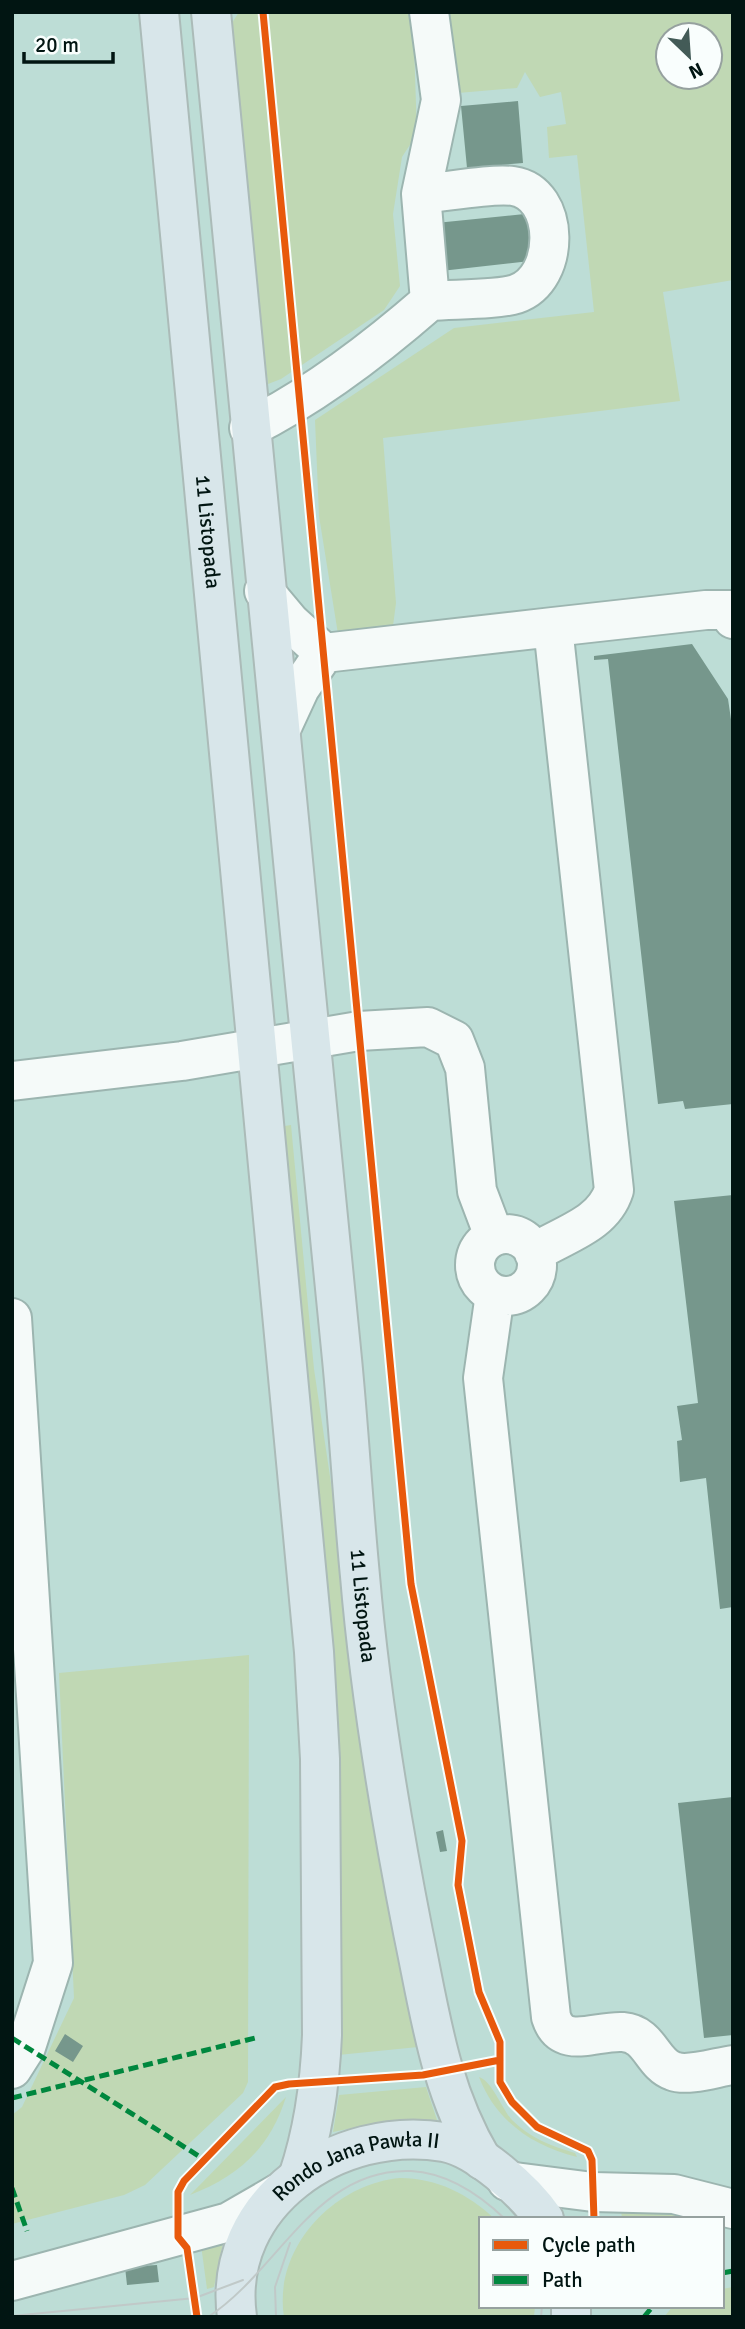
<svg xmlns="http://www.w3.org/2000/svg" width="745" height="2329" viewBox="0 0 745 2329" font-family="Signika,sans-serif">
<rect width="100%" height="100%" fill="#bdddd6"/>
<path fill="#c0d8b4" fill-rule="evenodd" d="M239,12H408L414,45L417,134L402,157L393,214L400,286L384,310L281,379L268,384L228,29Z
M447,12H733V280L663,292L680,401L383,438L396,603L393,626L338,634L319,516L315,420L454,328L594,312L577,155L549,158L547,127L566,124L561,92L540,97L525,72L517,88L458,93ZM668,35H710V77H668Z
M291,1125L314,1369L339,1537L365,1777L418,2047L338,2055L278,1127Z
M249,1655L248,2082L243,2093L145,2185L124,2195L12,2224V2115L22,2107L74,1998L59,1673Z
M479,2077C492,2081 502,2109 512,2120C530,2138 551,2146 575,2153L577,2157C532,2146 496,2121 479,2077Z
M426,2087L438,2123L386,2121L333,2132L339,2095Z
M286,2097C270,2148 239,2176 190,2195Z
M400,2178C437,2178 468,2194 495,2219H481V2306H535L534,2317H284C273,2249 333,2184 400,2178Z
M621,2210L677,2213L681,2218L622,2219Z
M223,2243L214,2287L207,2289L201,2245Z
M733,2287V2317H664L673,2306H722V2289Z"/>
<path fill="#76978c" d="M518,101L523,163L467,168L461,106Z
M534,213L539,260L441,271L436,223Z
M692,644L728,699L733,733V1104L685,1109L683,1101L658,1104L608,659L594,660V656Z
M733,1195V1607L720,1609L706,1478L680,1482L677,1441L682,1440L677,1406L698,1403L674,1201Z
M733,1797V2035L704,2038L678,1803Z
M443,1830L447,1851L440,1852L436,1832Z
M65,2034L83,2046L73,2062L55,2051Z
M157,2265L159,2282L127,2285L125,2267Z"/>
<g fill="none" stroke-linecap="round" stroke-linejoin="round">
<g stroke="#9cb5b0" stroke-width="42">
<path id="minor" d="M421,194C446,192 491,183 513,186C561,193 561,279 516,294C497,300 452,299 430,301
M249,428C314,396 375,349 430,301L421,194L441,100L429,12
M264,591L290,622L324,653L553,627
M281,729L300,688L324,653
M12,1081L182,1061L359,1031L428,1027L454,1040L465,1068L477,1191L494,1236
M475 1265a31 31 0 1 1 62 0a31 31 0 1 1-62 0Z
M534,1253C564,1234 603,1225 614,1190L553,627L706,610H731L733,619
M495,1294L483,1378L551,2017C562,2051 596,2030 623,2032C650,2034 652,2064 673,2071C688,2077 717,2067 733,2065
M12,1318L53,1963L26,2047L12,2069
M507,2181L593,2192L674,2194L733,2209
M12,2281L229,2222L279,2193"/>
</g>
<g stroke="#abbbb8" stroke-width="42">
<g id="major">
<path id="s1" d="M159,12L314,1652L320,1759L322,2035C320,2085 314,2130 298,2177"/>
<path id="s2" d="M211,12C252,461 298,910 342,1359C349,1431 353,1504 360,1576C370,1695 390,1815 413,1932C430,2013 439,2088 482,2160"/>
<path d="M571,2306V2317"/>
<path id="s3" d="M237,2317C221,2203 338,2124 444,2142C477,2148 525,2191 544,2219"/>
</g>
</g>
<use href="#minor" stroke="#f5faf9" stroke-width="38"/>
<use href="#major" stroke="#d8e6ea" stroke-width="38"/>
<path stroke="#c0c9c8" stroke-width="2" d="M12,2316L195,2298L243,2280
M208,2317C278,2272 316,2167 411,2171C448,2173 479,2194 505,2219
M276,2317L275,2287L290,2243
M541,2317L542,2306"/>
<path stroke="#00873e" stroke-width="5" stroke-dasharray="10 5" stroke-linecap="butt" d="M12,2038L205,2160
M12,2098L255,2038
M12,2188L27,2231
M722,2273L733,2271
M644,2317L653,2306"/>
<g stroke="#f9fefd" stroke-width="11">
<path id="cycleway" d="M263,12L411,1584L462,1841L458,1885L479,1992L500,2042V2082L512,2102L537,2127L588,2151L592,2160L594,2219
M197,2317L187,2248L178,2237V2192L184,2181L275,2087L289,2084L423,2075L500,2060"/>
</g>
<use href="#cycleway" stroke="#e8590c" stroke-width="7"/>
</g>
<g text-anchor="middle" stroke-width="6" stroke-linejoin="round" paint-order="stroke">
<g font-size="21" fill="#011512" stroke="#f9fefd">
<text dy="7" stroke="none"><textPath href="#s1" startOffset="522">11 Listopada</textPath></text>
<text dy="7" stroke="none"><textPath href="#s2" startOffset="1601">11 Listopada</textPath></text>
<text dy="7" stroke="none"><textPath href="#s3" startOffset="220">Rondo Jana Pawła II</textPath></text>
</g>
</g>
<rect width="745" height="2329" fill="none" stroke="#011512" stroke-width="28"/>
<rect x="479" y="2217" width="245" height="91" fill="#f9fefd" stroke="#96a19f" stroke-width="2"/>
<rect x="493" y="2240" width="35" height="10" fill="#e8590c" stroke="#96a19f" stroke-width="2"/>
<text x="542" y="2252" font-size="21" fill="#011512">Cycle path</text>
<rect x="493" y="2275" width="35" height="10" fill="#00873e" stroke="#96a19f" stroke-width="2"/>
<text x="542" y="2287" font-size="21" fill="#011512">Path</text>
<g transform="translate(689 56) rotate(155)"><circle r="33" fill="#f9fefd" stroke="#96a19f" stroke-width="2"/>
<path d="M0-5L12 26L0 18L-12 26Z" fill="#435b57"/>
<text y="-10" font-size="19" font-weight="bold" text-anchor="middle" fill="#011512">N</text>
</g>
<path d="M24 52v10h89v-10" fill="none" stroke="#011512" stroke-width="3.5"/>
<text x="35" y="52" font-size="21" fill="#011512" stroke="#f9fefd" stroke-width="5" paint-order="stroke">20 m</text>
</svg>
